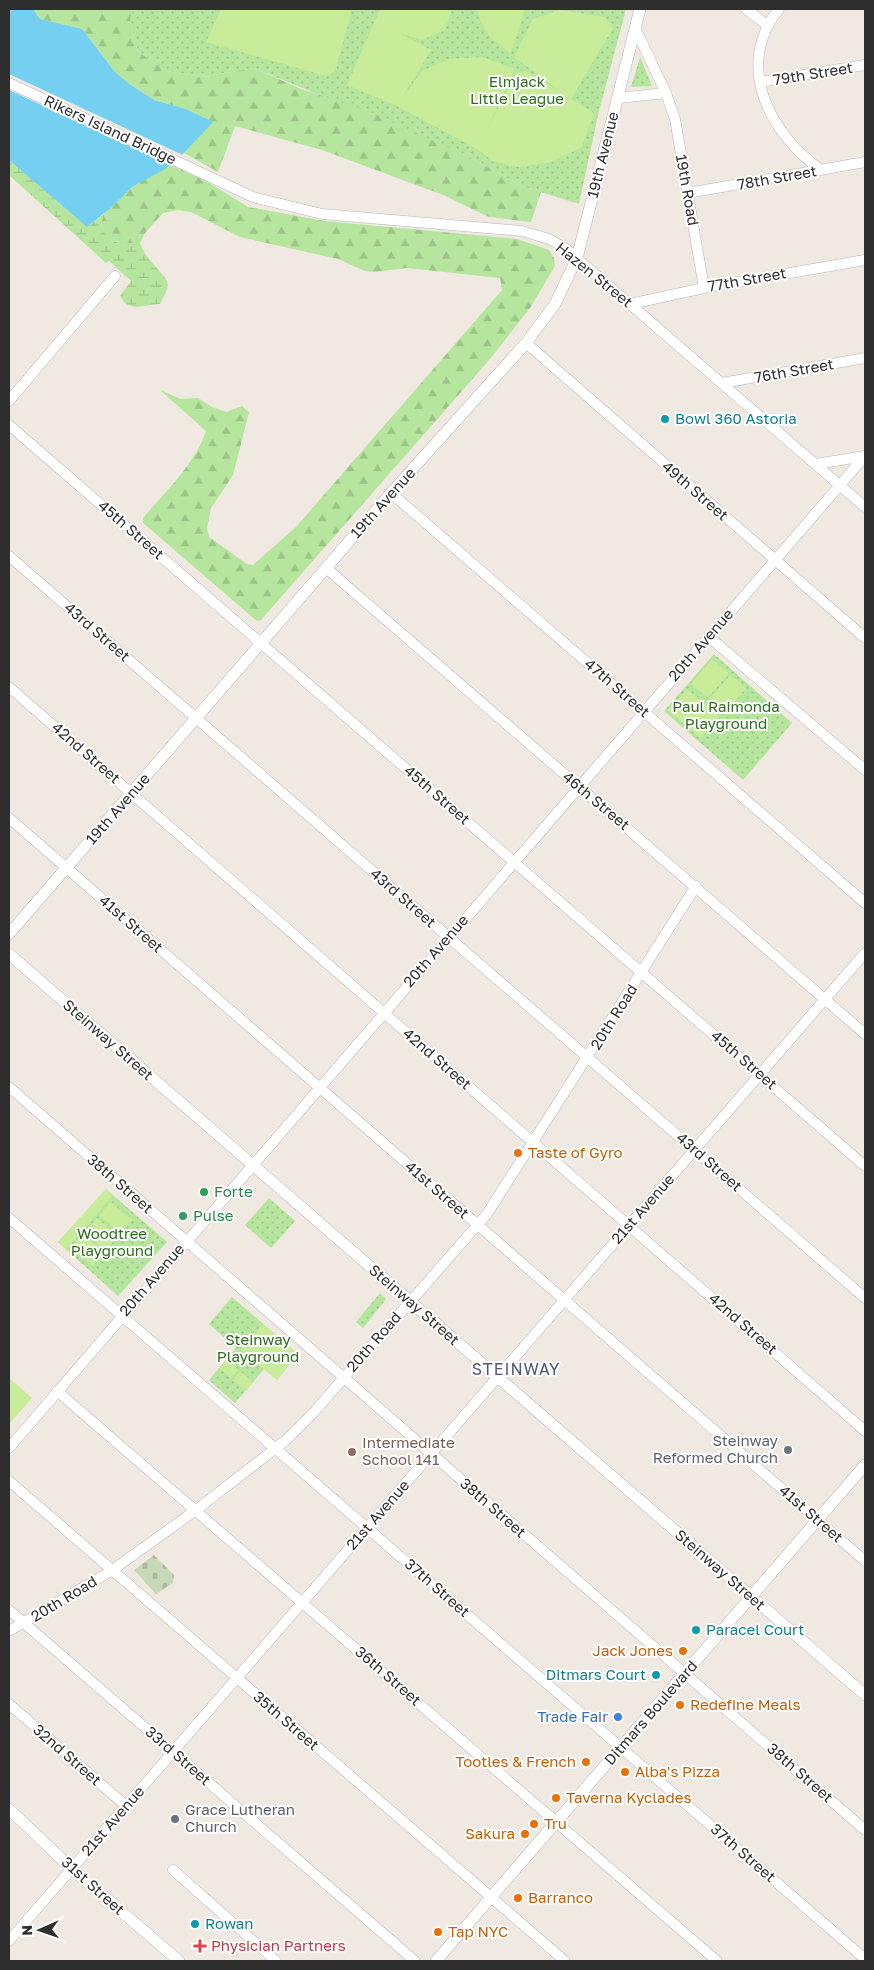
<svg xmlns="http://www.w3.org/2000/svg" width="874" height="1970" viewBox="0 0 874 1970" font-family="'Golos Text',sans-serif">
<defs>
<pattern id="green-dots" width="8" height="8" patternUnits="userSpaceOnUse" patternTransform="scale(1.25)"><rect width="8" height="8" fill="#b6e59e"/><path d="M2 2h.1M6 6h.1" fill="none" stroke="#9dc588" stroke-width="1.8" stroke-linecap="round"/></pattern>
<pattern id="forest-firs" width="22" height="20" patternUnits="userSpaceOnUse" patternTransform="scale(1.25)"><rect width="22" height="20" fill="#b6e59e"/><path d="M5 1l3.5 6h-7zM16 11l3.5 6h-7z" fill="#9dc588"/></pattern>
<pattern id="wetland-marsh" width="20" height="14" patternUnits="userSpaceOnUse" patternTransform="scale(1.25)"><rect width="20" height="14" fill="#b6e59e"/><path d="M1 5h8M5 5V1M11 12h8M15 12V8" fill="none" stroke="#9dc588"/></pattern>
<pattern id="cemetery-stones" width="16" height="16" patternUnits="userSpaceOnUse" patternTransform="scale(1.25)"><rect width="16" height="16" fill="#c8d9b8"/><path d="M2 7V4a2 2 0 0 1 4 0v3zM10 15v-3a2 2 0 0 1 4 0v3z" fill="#acbb9e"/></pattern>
</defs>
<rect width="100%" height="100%" fill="#efe9e1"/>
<path fill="url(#green-dots)" d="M134,9H626L598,115L579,204L522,186L467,156L254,68L202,77L167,71L140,53L135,45L130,18Z
M640,57L652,86L631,87Z
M714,654L792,723L743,780L664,711Z
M106,1189L167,1242L118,1296L58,1242Z
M269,1198L295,1221L271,1248L245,1225Z
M380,1293L386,1299L363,1328L356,1322Z
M232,1297L298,1354L277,1380L264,1369L235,1403L209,1380L236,1348L209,1324Z"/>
<path fill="url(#forest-firs)" d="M33,9H134L130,18L135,45L140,53L167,71L202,77L254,68L301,89L366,110L467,156L522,186L541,192L531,222L489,217L443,195L322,150L235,126L218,172L184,153L212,122L186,109L154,100L128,83L115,72L82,29L40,19Z
M171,165L206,181L248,207L324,221L517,239L549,250L554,258L555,266L530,308L490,359L261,620L257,621L143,523V518C165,492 195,464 206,431L160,390L181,399L198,398L212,407L226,412L242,406L249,412L233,475L211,508L207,528L209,537L247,564L253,565L296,527L502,290L500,278L407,268L374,272L365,271L338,259L240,237L191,212L179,210L163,213L145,233L140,243H119L106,239L101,225L103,215L132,187Z"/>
<path fill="url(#wetland-marsh)" d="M9,160L87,227L103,215L101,225L107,239L119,243H140C144,259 169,277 168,285C167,291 163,298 160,304C144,304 129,314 120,296L131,281L109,261L106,263L9,175Z"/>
<path fill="url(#cemetery-stones)" d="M154,1555L174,1575L173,1583L156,1594L134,1570Z"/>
<path fill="#c9ec9a" d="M221,9H352L335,72L326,76L206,42Z
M380,9H452L445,30L422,40L400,33L431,50L402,98L422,71L449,59L483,57L515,69L487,129L517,72L526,71L564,94L514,57L533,19L560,10L604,17L613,28L571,99L594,113L582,147L552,162L517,167L493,161L477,149L397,106L347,85Z
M477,9H525L511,53C491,39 483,33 477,9Z
M712,659L729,673L708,698L691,684Z
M730,675L746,688L725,713L709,700Z
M687,689L719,717L700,738L668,710Z
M106,1189L113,1195L66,1250L58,1242Z
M111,1202L132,1220L120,1233L99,1215Z
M97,1218L118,1236L106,1250L85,1232Z
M83,1234L104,1252L93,1266L72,1247Z
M263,1324L298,1354L277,1380L241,1350Z
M227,1359L239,1370L231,1378L219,1368Z
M240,1371L253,1382L246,1391L233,1380Z
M9,1378L32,1398L9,1424Z"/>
<path fill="#75cff0" d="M9,9H33L40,19L82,29L115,72L128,83L154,100L186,109L213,122L184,153L165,169L132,187L112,207L87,227L9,160Z"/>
<path fill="#efe9e1" d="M9,74L185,156L173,166L9,90Z"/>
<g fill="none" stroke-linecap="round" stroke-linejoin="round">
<g stroke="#b4b7c1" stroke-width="11">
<path id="minor" d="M746,9L767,25
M779,9C734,65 769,133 821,170
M635,28L666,93L675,119L704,288
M760,82L865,65
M9,83L253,197L322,214L522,231L549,239L565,248L865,507
M618,98L666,93
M688,193L865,162
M630,304L704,288L865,260
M526,343L865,638
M722,383L865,358
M9,401L115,276
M9,425L865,1166
M816,464L865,456
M391,493L865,903
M9,556L865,1298
M326,568L865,1034
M709,637L865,770
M9,687L865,1431
M9,818L865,1561
M9,1087L865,1830
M9,1218L865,1959
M57,1391L717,1961
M9,1448L865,456
M9,1481L565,1961
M9,1610L415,1961
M9,1631L111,1571L196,1510L285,1441L314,1412L487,1214L696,886
M9,1704L126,1806
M173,1870L276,1961
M9,1941L865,953"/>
</g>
<g stroke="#b4b7c1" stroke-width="12">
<path id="tertiary" d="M9,934L391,493L526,343L555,304L577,258L640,9
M9,954L865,1695
M9,1809L71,1868L179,1961
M436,1961L865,1465"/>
</g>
<use href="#minor" stroke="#fff" stroke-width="10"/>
<use href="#tertiary" stroke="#fff" stroke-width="11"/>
</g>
<g fill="#0f9aa8" stroke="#fff" stroke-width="2">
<circle cx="665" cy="419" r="5"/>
<circle cx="696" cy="1630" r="5"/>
<circle cx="656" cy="1675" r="5"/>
<circle cx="195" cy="1924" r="5"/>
</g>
<g fill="#e8710a" stroke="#fff" stroke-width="2">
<circle cx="518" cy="1153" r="5"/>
<circle cx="683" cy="1651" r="5"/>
<circle cx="680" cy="1705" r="5"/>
<circle cx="586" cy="1762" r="5"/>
<circle cx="625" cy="1772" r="5"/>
<circle cx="556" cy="1798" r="5"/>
<circle cx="534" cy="1824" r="5"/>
<circle cx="525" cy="1834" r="5"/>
<circle cx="518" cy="1898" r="5"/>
<circle cx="438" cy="1932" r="5"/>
</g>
<g fill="#2e9e5b" stroke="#fff" stroke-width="2">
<circle cx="204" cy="1192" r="5"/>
<circle cx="183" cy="1216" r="5"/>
</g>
<g fill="#6b7280" stroke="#fff" stroke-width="2">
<circle cx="788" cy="1450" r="5"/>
<circle cx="175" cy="1819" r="5"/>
</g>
<circle fill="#8d6e63" stroke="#fff" stroke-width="2" cx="352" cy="1452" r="5"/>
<circle fill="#3f7fe0" stroke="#fff" stroke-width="2" cx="618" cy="1717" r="5"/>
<path fill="#e0444e" stroke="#fff" stroke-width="2" d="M197.5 1938.5h5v5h5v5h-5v5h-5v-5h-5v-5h5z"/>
<g text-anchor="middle" stroke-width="4" stroke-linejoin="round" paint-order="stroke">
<g font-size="15" fill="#2e2e2e" stroke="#fff">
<text transform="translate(813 74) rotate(-9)" y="5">79th Street</text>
<text transform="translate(110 130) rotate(25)" y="5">Rikers Island Bridge</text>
<text transform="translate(603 155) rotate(-76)" y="5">19th Avenue</text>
<text transform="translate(777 178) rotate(-10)" y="5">78th Street</text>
<text transform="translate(687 190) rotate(80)" y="5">19th Road</text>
<text transform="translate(594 275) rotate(39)" y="5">Hazen Street</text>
<text transform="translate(747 280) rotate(-10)" y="5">77th Street</text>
<text transform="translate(794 371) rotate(-10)" y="5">76th Street</text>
<text transform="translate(695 491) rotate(41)" y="5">49th Street</text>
<text transform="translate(383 503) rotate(-48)" y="5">19th Avenue</text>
<text transform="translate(131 530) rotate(41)" y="5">45th Street</text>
<text transform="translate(97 632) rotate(41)" y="5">43rd Street</text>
<text transform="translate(701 645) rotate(-49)" y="5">20th Avenue</text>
<text transform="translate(617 688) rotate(41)" y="5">47th Street</text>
<text transform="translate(86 753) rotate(41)" y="5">42nd Street</text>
<text transform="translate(437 795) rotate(41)" y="5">45th Street</text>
<text transform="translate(596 801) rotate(40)" y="5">46th Street</text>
<text transform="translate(118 809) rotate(-49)" y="5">19th Avenue</text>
<text transform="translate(403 898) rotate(41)" y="5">43rd Street</text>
<text transform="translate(131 924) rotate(41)" y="5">41st Street</text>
<text transform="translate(436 951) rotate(-49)" y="5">20th Avenue</text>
<text transform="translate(614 1017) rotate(-58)" y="5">20th Road</text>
<text transform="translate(108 1040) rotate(41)" y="5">Steinway Street</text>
<text transform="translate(437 1059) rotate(41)" y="5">42nd Street</text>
<text transform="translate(744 1060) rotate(41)" y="5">45th Street</text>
<text transform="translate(709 1162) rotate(41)" y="5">43rd Street</text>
<text transform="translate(120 1184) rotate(41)" y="5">38th Street</text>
<text transform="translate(437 1190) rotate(41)" y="5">41st Street</text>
<text transform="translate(643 1209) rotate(-49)" y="5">21st Avenue</text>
<text transform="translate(152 1280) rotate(-49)" y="5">20th Avenue</text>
<text transform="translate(414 1305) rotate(41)" y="5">Steinway Street</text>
<text transform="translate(743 1324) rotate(41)" y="5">42nd Street</text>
<text transform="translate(374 1342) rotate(-49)" y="5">20th Road</text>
<text transform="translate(493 1508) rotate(41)" y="5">38th Street</text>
<text transform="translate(811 1514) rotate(41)" y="5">41st Street</text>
<text transform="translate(378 1515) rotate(-49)" y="5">21st Avenue</text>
<text transform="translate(720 1570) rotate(41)" y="5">Steinway Street</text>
<text transform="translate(437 1588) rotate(41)" y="5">37th Street</text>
<text transform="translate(64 1599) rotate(-31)" y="5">20th Road</text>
<text transform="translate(388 1676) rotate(41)" y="5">36th Street</text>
<text transform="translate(651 1713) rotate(-49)" y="5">Ditmars Boulevard</text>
<text transform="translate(286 1721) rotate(41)" y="5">35th Street</text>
<text transform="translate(67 1755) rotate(41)" y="5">32nd Street</text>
<text transform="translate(178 1756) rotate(41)" y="5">33rd Street</text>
<text transform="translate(800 1773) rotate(41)" y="5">38th Street</text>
<text transform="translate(113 1821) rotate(-49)" y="5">21st Avenue</text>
<text transform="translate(743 1853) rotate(41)" y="5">37th Street</text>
<text transform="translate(93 1886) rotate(42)" y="5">31st Street</text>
</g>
<g font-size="15" fill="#2c6e1b" stroke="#fff">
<text x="517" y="87">Elmjack<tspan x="517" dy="17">Little League</tspan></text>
<text x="726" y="712">Paul Raimonda<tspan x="726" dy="17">Playground</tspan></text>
<text x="112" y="1239">Woodtree<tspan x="112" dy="17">Playground</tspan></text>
<text x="258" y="1345">Steinway<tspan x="258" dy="17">Playground</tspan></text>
</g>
<g font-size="15" fill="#0d838f" stroke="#fff" text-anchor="start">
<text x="675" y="424">Bowl 360 Astoria</text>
<text x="706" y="1635">Paracel Court</text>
<text x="646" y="1680" text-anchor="end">Ditmars Court</text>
<text x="205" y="1929">Rowan</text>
</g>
<g font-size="15" fill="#c56008" stroke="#fff" text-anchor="start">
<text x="528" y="1158">Taste of Gyro</text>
<text x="673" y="1656" text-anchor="end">Jack Jones</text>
<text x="690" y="1710">Redefine Meals</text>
<text x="576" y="1767" text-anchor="end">Tootles &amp; French</text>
<text x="635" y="1777">Alba's Pizza</text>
<text x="566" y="1803">Taverna Kyclades</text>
<text x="544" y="1829">Tru</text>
<text x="515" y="1839" text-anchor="end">Sakura</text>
<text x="528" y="1903">Barranco</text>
<text x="448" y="1937">Tap NYC</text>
</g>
<g font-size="15" fill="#27864d" stroke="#fff" text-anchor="start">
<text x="214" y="1197">Forte</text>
<text x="193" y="1221">Pulse</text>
</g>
<g font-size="15" fill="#5b616d" stroke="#fff" text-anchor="end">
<text x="778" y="1446">Steinway<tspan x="778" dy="17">Reformed Church</tspan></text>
<text x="185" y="1815" text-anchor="start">Grace Lutheran<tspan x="185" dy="17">Church</tspan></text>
</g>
<g font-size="15" fill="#785e54" stroke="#fff" text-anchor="start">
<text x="362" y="1448">Intermediate<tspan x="362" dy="17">School 141</tspan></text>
</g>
<g font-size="15" fill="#366cbe" stroke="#fff" text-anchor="end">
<text x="608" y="1722">Trade Fair</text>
</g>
<g font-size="15" fill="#be3a42" stroke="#fff" text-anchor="start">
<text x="211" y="1951">Physician Partners</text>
</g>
<g font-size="16" letter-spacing="1" fill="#4d5680" stroke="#fff">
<text x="516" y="1375">STEINWAY</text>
</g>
</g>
<rect width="874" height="1970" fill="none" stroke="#2e2e2e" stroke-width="20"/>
<g transform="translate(40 1930) rotate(268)" stroke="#ffffff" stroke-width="4" paint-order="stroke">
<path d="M0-4L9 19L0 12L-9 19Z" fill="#2e2e2e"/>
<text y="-8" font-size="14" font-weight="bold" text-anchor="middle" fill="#2e2e2e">N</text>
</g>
</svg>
